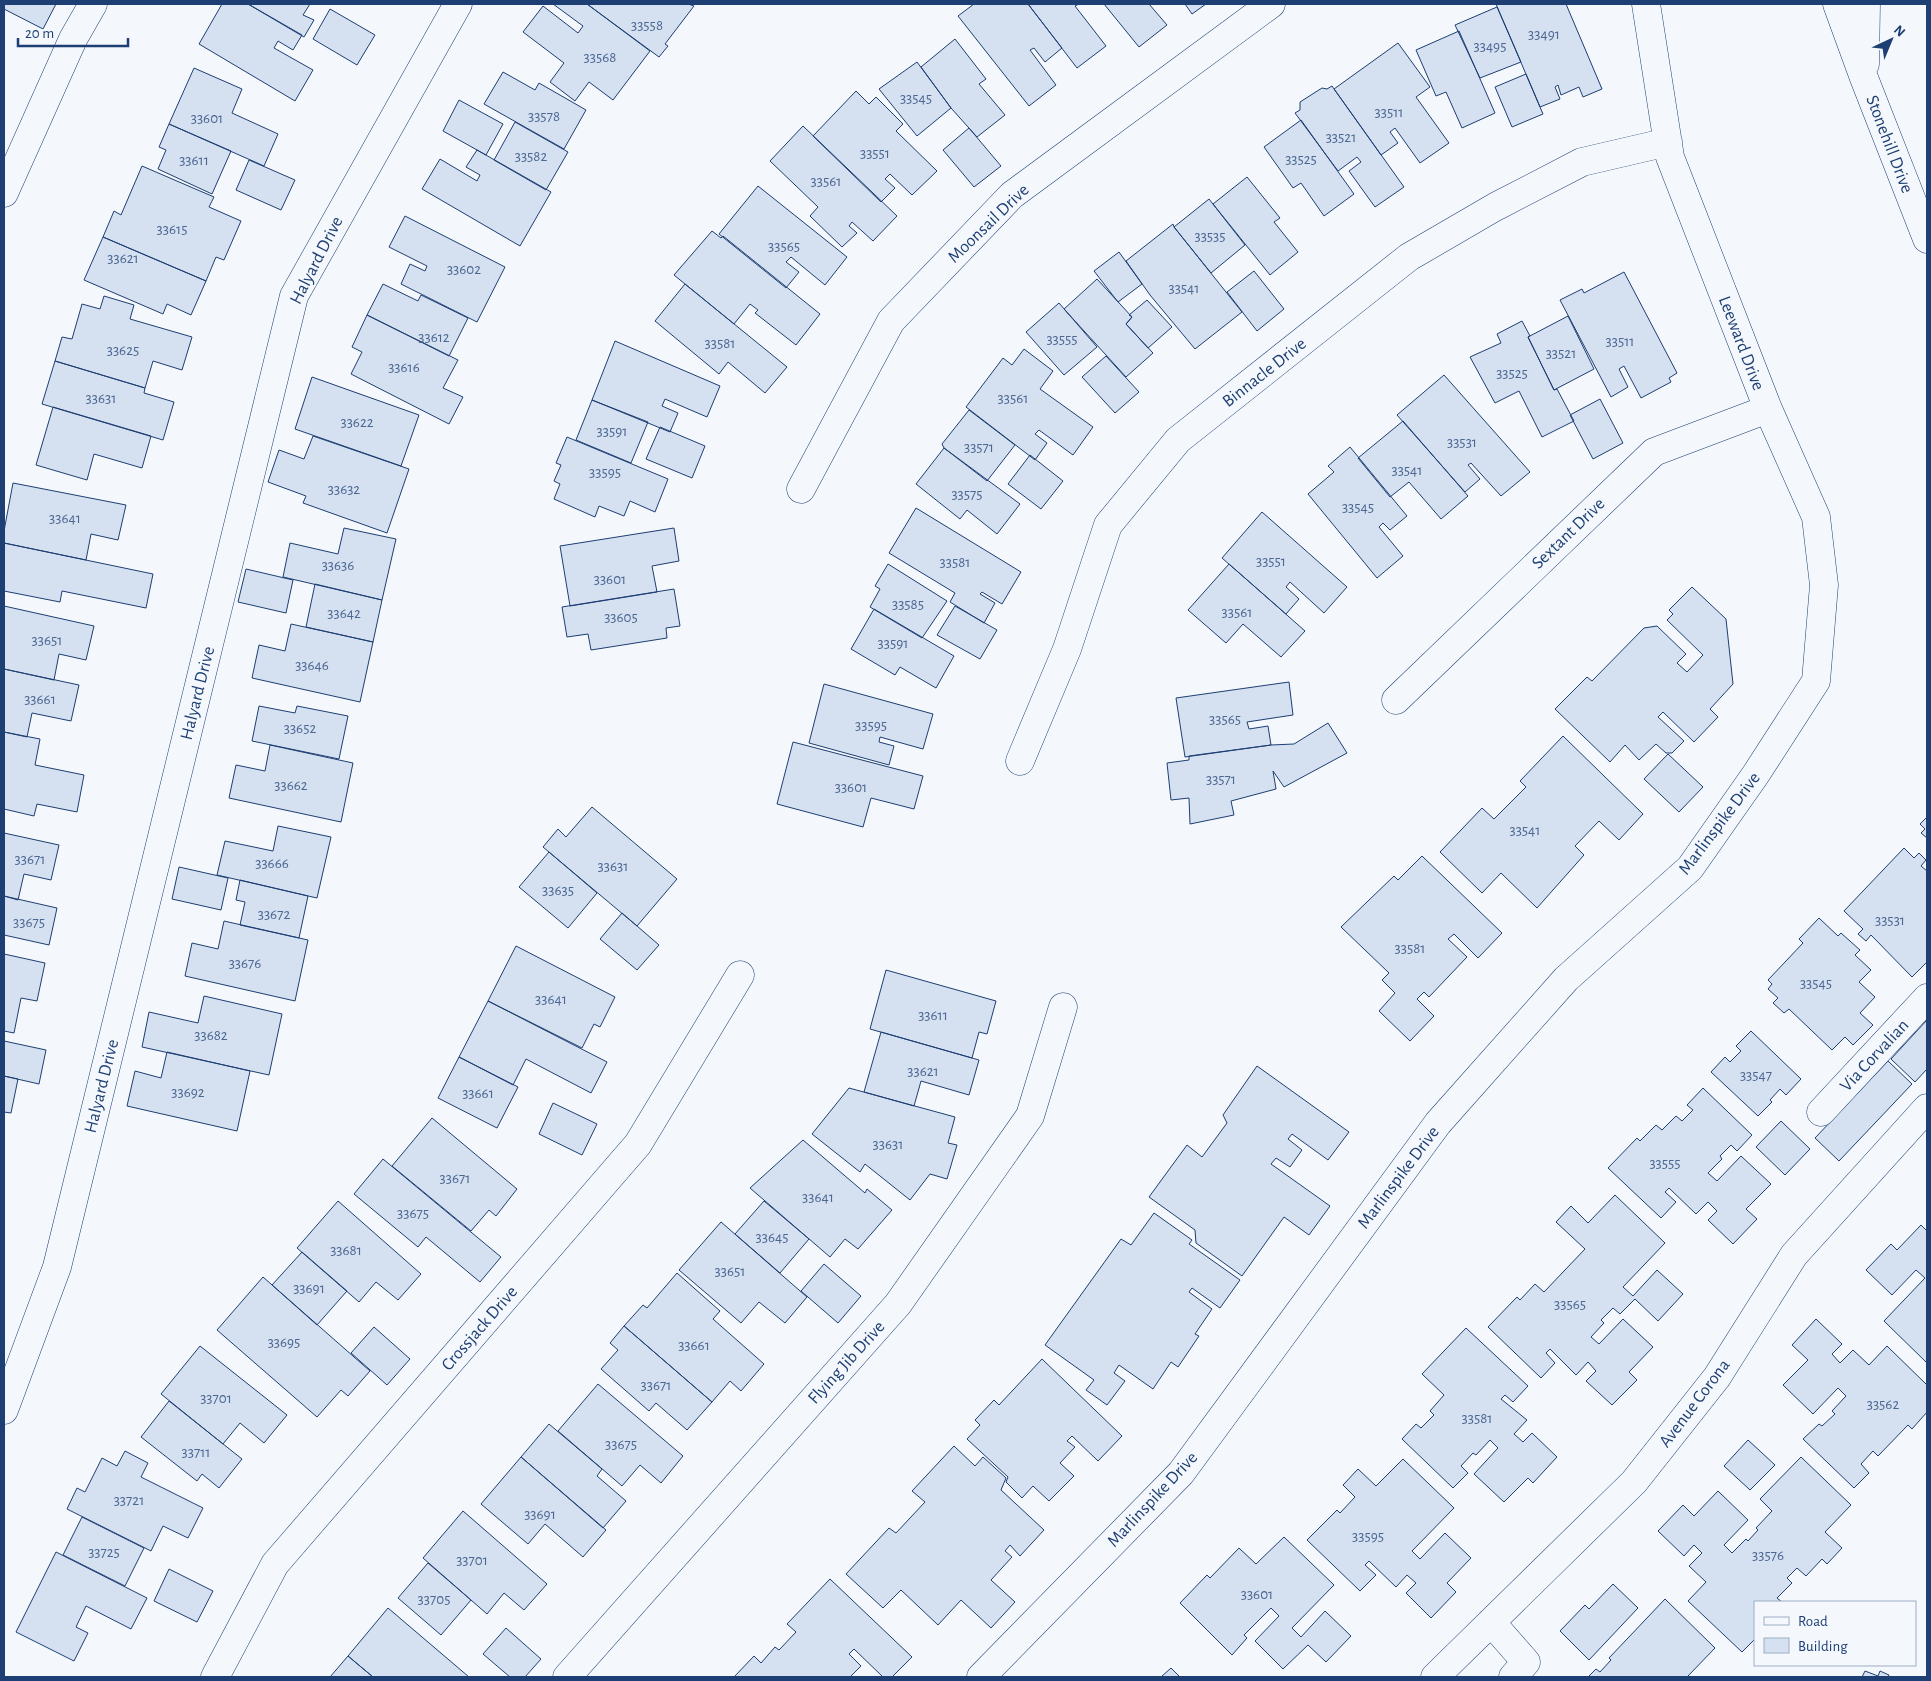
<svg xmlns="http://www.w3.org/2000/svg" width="1931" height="1681" viewBox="0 0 1931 1681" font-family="'Alegreya Sans',sans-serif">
<rect width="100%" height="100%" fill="#f4f7fb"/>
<path fill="#d5e0f0" stroke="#1d3f73" d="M4,4H56L43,29L4,9Z
M222,4H248L302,35L293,50L278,41L274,48L313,70L295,101L199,44Z
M248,4H310L303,15L314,20L304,37Z
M553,4H587L650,51L613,100L589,82L575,101L550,82L564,63L523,32L543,6L578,33L583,26Z
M587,4H688L694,6L665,44L668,46L659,57Z
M974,4H1028L1062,48L1045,62L1034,48L1030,50L1056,85L1029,106L958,16Z
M1028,4H1079L1075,6L1106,46L1077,68Z
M1104,4H1149L1167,25L1139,47Z
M1185,4H1206L1192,14Z
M1496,4H1566L1602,89L1583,97L1579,87L1561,95L1558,85L1555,87L1560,99L1540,107Z
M1497,7L1521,62L1480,78L1455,25Z
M330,9L375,35L357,65L313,39Z
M1459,31L1495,113L1462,128L1446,92L1436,96L1416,50Z
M955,39L986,79L979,84L1005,115L977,137L951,108L921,67Z
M1398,43L1430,87L1416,97L1449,143L1420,163L1395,128L1390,132L1398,143L1381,155L1334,89Z
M917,62L951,108L917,136L879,89Z
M194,68L242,89L232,113L278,134L264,166L169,124Z
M503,72L535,90L539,83L586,110L564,149L484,104Z
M1526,74L1543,114L1512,127L1495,87Z
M1332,86L1404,187L1375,207L1349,171L1361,162L1357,157L1338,171L1295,113L1300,110V102L1322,88L1327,89Z
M856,91L869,104L876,97L903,124L896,131L937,171L912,195L890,174L885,179L895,188L881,202L813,136Z
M459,100L503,124L486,155L443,131Z
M1301,120L1354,194L1324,216L1301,183L1293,188L1264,147Z
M515,122L568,152L546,190L494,160Z
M169,124L231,151L212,194L158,169L166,150L159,147Z
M803,126L897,216L873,241L852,222L849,226L857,233L842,247L810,216L818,207L770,161Z
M969,128L1001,166L974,187L943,150Z
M477,150L551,192L520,246L422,189L440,159L477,181L480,175L466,167Z
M249,160L295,180L281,210L236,190Z
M142,166L214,197L209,207L241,221L224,260L216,257L206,281L103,237L114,211L121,215Z
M1247,177L1280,218L1274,222L1298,252L1270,275L1213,204Z
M758,186L847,257L825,285L791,257L786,262L799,272L786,288L719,234Z
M1209,199L1245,245L1211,273L1174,227Z
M405,216L505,267L477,322L401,284L410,264L425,271L427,266L389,247Z
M1173,224L1174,227L1242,312L1195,349L1150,295L1126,261Z
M712,231L721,238L723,236L820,314L796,345L755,313L758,310L750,304L734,324L674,275Z
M103,237L206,281L191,315L167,304L163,314L84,280Z
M1119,252L1142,284L1118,302L1094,271Z
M1254,271L1284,309L1257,331L1227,292Z
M1624,272L1677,373L1669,378L1671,382L1641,398L1624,366L1619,369L1628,387L1611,397L1560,300L1582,289L1584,293Z
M1097,279L1132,317L1126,324L1153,353L1126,377L1064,309Z
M383,284L418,301L421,295L468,318L449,356L367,315Z
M685,284L787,367L765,393L728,362L719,374L655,321Z
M104,296L134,305L130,319L192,337L182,370L153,361L145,388L55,361L62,337L72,339L82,304L100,309Z
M1147,300L1172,327L1148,348L1126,324L1132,317L1129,315Z
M1059,303L1097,347L1064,375L1026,332Z
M367,315L458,360L443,388L463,397L449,424L351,374L362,352L352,347Z
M1568,316L1594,369L1554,390L1528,337Z
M1522,321L1530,336L1528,337L1554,390L1557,389L1574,421L1542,437L1519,391L1495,403L1470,357L1501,343L1497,334Z
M615,341L720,386L707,417L665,399L662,406L678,413L670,432L592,400Z
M1024,349L1053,371L1040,389L1093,427L1073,455L1039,430L1035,434L1047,443L1035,460L966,407L1003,358L1012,365Z
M1106,356L1139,392L1115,413L1082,377Z
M55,361L145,388L144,393L174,402L163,440L42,404Z
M1444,375L1530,472L1501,496L1471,463L1468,465L1480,479L1465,492L1397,415Z
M312,377L419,415L401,466L295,429Z
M1600,399L1623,443L1593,459L1570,415Z
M592,400L648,422L631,463L576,440Z
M53,407L151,436L142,468L94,454L87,480L36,465Z
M969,410L1015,445L987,481L944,448L942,444Z
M1403,421L1468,496L1441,519L1409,482L1390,497L1358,458Z
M660,427L705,446L692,478L646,459Z
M313,436L409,469L387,533L303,503L306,496L268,482L279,450L304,459Z
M567,437L668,479L655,512L630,501L624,516L599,506L595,517L554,499L560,484L554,481L561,465L556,463Z
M1350,447L1407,516L1390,530L1383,523L1379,527L1403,556L1377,578L1308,494L1334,472L1328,466Z
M944,448L1020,504L997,534L967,510L960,519L916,484Z
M1030,455L1063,481L1041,509L1008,484Z
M13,483L126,505L118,540L91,534L86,560L4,543V531Z
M916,508L1021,572L1002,604L982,592L980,594L995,603L984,623L950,602L955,593L889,553Z
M1262,512L1347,587L1324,613L1290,582L1286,587L1299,599L1286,614L1222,558Z
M344,528L396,539L382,600L283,577L290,543L338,554Z
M674,528L679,561L652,566L657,592L570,606L560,546Z
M4,543L153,574L146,608L62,591L60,602L4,591Z
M888,564L947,601L922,638L870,607L880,589L875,586Z
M1229,564L1305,631L1281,657L1243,624L1226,643L1188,610Z
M246,569L293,580L286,613L238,602Z
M315,584L382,600L373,642L306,627Z
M1692,587L1726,619L1733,684L1710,709L1718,717L1694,742L1663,712L1658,717L1684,741L1672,753H1666L1656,744L1639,760L1625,745L1610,762L1555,709L1587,677L1592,681L1644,628L1657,626L1686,654L1677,663L1687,672L1703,655L1667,620L1673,614L1669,610Z
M674,589L680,626L666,628L667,638L591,650L588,634L567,637L562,607Z
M4,606L94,626L86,660L59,654L54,680L4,669Z
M955,606L997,630L980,659L937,635Z
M874,609L954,656L936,688L900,667L895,675L851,649Z
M291,624L373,642L360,702L252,678L259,645L285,651Z
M4,669L79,685L71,721L32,713L27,737L4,732Z
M1289,682L1293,715L1247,722L1249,729L1268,726L1271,745L1185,757L1176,698Z
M824,684L933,714L923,749L880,737L879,742L894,746L889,765L809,743Z
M259,706L295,713L297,706L348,716L339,759L252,741Z
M1328,723L1347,753L1284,787L1273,771L1276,789L1231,801L1234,815L1190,824L1189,798L1171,800L1167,763L1189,760V756L1271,745L1294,744Z
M4,732L40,739L35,765L84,775L77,812L37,804L34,816L4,809Z
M1563,736L1643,814L1619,840L1599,821L1575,846L1584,855L1537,908L1501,873L1482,893L1440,852L1482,808L1494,819L1526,787L1520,781Z
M793,742L923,776L914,809L871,798L863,827L777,804Z
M270,745L353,763L341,822L229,798L236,765L265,771Z
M1668,754L1703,787L1679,812L1644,779Z
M592,807L677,879L637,926L543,847L558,829L566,837Z
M1927,817V838L1921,833L1925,829L1920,824Z
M278,826L331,837L317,898L217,875L225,841L273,851Z
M4,833L59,845L51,880L24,874L18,900L4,896Z
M1904,848L1914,858L1919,853L1926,860L1921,866L1927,871V962L1912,977L1871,935L1866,941L1858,934L1863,929L1844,911Z
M549,852L597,893L568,928L519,887Z
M1422,856L1502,933L1478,958L1454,934L1448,939L1467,957L1429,997L1424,992L1417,999L1434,1016L1410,1041L1379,1011L1395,993L1382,980L1389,973L1341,927L1394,876L1398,880Z
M179,867L228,878L221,910L172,899Z
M240,880L308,896L299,938L240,925L245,902L236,900Z
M4,896L57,908L49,945L4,935Z
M622,913L659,945L637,970L600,939Z
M1819,918L1838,936L1841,933L1860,950L1855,955L1871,970L1859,982L1875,997L1860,1013L1873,1025L1853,1045L1845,1037L1832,1050L1789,1009L1784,1013L1773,1003L1778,998L1768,989L1772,984L1768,980L1803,943L1799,939Z
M224,921L308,940L295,1001L185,976L192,943L218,949Z
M516,946L615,997L600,1027L594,1024L582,1048L488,1001Z
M4,954L45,963L37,1001L21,998L14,1033L4,1031Z
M886,970L996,1001L987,1034L979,1032L972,1058L870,1029Z
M204,996L282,1014L269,1075L142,1047L149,1012L198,1023Z
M488,1001L607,1062L591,1093L526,1059L513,1085L459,1057Z
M1927,1020V1069L1915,1082L1891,1059Z
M1751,1031L1801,1079L1786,1095L1780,1089L1770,1100L1772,1102L1758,1116L1711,1072L1725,1057L1730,1062L1741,1051L1736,1046Z
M881,1032L979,1060L969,1095L921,1081L914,1106L864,1092Z
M4,1041L46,1050L39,1084L4,1076Z
M167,1052L250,1071L237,1131L127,1106L135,1071L161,1078Z
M459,1057L518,1087L497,1128L438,1098Z
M1888,1061L1912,1084L1839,1161L1815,1138Z
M1257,1066L1349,1132L1328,1160L1292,1134L1288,1139L1302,1150L1290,1167L1276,1158L1271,1164L1330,1206L1309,1235L1284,1217L1242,1276L1196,1243L1195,1230L1149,1197L1187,1145L1202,1157L1227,1123L1223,1115Z
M4,1076L18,1079L11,1113L4,1112Z
M849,1088L955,1117L948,1143L957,1145L947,1179L930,1174L910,1200L865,1164L860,1172L812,1134Z
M1703,1088L1752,1135L1737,1151L1731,1145L1720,1156L1722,1159L1708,1173L1717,1181L1741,1156L1771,1184L1746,1209L1757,1219L1733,1244L1708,1220L1717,1211L1708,1202L1696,1214L1669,1188L1665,1192L1676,1202L1661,1218L1608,1168L1637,1138L1640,1141L1656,1125L1662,1130L1676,1116L1682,1121L1693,1110L1687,1105Z
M553,1103L597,1124L582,1155L539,1134Z
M432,1118L517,1189L496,1216L489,1210L471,1231L392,1166Z
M1781,1121L1810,1149L1785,1175L1756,1147Z
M803,1140L865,1193L867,1189L892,1210L858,1249L845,1239L830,1257L750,1188Z
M383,1159L501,1257L480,1282L426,1237L418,1247L354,1194Z
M1615,1195L1665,1243L1623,1287L1633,1296L1657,1270L1683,1294L1658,1321L1635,1299L1620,1314L1613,1308L1601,1320L1604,1323L1591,1337L1599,1344L1623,1319L1653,1347L1629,1372L1637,1380L1612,1405L1586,1381L1596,1371L1588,1362L1576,1375L1550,1349L1546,1353L1555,1363L1541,1378L1488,1327L1517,1297L1520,1300L1535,1284L1544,1292L1585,1249L1556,1222L1571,1206L1588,1223Z
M338,1201L421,1274L398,1300L376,1282L359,1302L297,1248Z
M764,1201L809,1239L780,1273L735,1234Z
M1154,1213L1192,1240L1189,1244L1240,1280L1220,1308L1192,1288L1189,1292L1212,1309L1195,1334L1199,1336L1178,1367L1171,1362L1153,1389L1119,1365L1114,1373L1125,1381L1107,1405L1086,1390L1094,1380L1045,1345L1121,1239L1131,1245Z
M721,1222L807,1297L785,1323L759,1302L741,1323L679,1270Z
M1921,1225L1927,1231V1363L1884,1321L1925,1278L1916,1270L1892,1295L1866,1270L1891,1244L1897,1250Z
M302,1252L347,1291L317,1325L272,1285Z
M824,1264L861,1296L838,1323L801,1291Z
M677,1273L720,1311L713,1319L764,1364L741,1391L730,1381L712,1402L624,1326L643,1305L647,1308Z
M263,1277L370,1371L348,1396L341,1390L317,1417L217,1330Z
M1816,1319L1842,1344L1832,1354L1840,1363L1853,1350L1869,1365L1887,1346L1927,1385V1412L1912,1429L1908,1425L1878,1456L1873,1451L1861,1464L1869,1473L1854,1488L1803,1439L1819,1424L1822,1426L1835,1414L1832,1411L1846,1396L1838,1388L1813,1414L1783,1385L1808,1360L1792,1345Z
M624,1326L712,1402L687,1430L656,1403L649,1411L601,1369L618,1350L610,1343Z
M374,1327L410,1359L387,1385L351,1353Z
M1466,1328L1528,1386L1513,1402L1505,1395L1501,1399L1527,1420L1514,1434L1523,1442L1532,1433L1557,1457L1533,1483L1528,1478L1504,1502L1474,1474L1498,1448L1490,1440L1476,1455L1473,1453L1461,1466L1468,1473L1453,1488L1402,1439L1416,1424L1421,1428L1434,1415L1430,1411L1444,1395L1422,1374Z
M200,1346L287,1415L264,1443L240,1423L223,1444L161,1394Z
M1042,1359L1122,1436L1098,1461L1072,1436L1067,1441L1075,1447L1060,1463L1074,1476L1049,1501L1033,1486L1022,1498L1006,1482L1008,1477L967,1439L980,1425L975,1420L994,1400L999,1405Z
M598,1384L683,1456L661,1483L640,1465L622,1486L558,1431Z
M169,1401L242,1459L219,1488L202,1474L197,1481L141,1437Z
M549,1424L602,1469L597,1476L626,1501L603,1528L521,1457Z
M1748,1440L1775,1465L1750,1490L1724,1466Z
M954,1446L975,1466L983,1457L1006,1478L1001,1490L1044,1530L1020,1556L1010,1545L1005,1551L1012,1557L991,1580L1015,1602L991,1628L961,1600L938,1625L901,1590L883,1608L846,1574L889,1528L896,1533L925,1502L912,1491Z
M125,1451L148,1463L141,1477L203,1508L188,1538L163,1526L151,1551L67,1509L77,1488L85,1492L102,1458L117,1466Z
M521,1457L606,1530L583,1557L545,1524L528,1544L481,1504Z
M1801,1457L1851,1505L1825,1532L1842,1548L1827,1564L1822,1559L1806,1576L1797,1568L1787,1578L1792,1583L1777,1598L1782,1602H1755V1639L1742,1652L1688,1601L1706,1582L1689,1566L1702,1553L1694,1545L1684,1556L1658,1531L1683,1505L1694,1516L1718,1491L1748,1520L1724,1545L1732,1553L1746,1539L1748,1541L1758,1530L1756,1528L1772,1511L1760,1499Z
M1403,1459L1454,1508L1412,1551L1420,1559L1445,1533L1471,1558L1447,1583L1456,1592L1431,1618L1406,1593L1416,1583L1407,1575L1396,1587L1369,1561L1365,1565L1376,1575L1360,1591L1307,1540L1337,1510L1340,1513L1355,1497L1343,1485L1358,1469L1376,1486Z
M463,1511L547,1584L524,1610L504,1593L487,1614L423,1558Z
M82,1517L144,1548L125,1586L63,1555Z
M1284,1537L1334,1585L1292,1628L1301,1637L1325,1611L1351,1636L1326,1662L1308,1645L1283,1669L1255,1641L1279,1616L1271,1608L1244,1635L1247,1638L1232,1655L1180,1603L1207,1575L1210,1578L1239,1548L1256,1564Z
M56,1552L147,1598L131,1629L86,1606L76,1627L88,1633L74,1661L16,1632Z
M428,1563L471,1600L441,1635L398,1598Z
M169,1569L213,1591L197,1622L154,1601Z
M830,1579L912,1657L892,1677H883L854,1649L849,1654L861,1666L850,1677H734L754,1656L761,1663L775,1647L779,1650L796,1632L787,1624Z
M1613,1584L1638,1608L1589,1660L1560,1631L1585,1605L1589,1609Z
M1665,1599L1715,1648L1688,1676L1690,1677H1588L1596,1669L1600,1672L1611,1660L1609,1658Z
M388,1608L469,1677H373L348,1656Z
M506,1628L541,1659L525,1677H510L483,1654Z
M348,1656L373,1677H330Z
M1171,1668L1180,1677H1161Z
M1865,1671L1878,1676L1880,1671L1889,1675L1888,1677H1862Z"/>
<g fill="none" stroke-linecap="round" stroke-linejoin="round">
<g stroke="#1d3f73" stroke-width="29">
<path id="minor" d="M4,193L73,39L93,4
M801,489L891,321L1012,195L1271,4
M1396,700L1654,452L1768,409
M1020,761L1067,649L1108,525L1178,440L1409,257L1495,207L1582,162L1668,142
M1821,1112L1927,998
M4,1410L57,1267L294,296L458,4
M1491,1622L1526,1662L1513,1677
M215,1677L275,1564L638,1144L740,975
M567,1677L898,1304L1030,1116L1063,1007
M981,1677L1181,1473L1438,1123L1566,979L1690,868L1756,774L1816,681L1824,585L1816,517L1768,409L1670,157L1646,4
M1435,1677L1634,1482L1717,1377L1794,1255L1927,1108"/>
</g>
<g stroke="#1d3f73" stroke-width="29">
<path id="secondary" d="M1837,4L1864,78L1927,239
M1865,64L1866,4"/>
</g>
<use href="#minor" stroke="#f4f7fb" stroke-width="28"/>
<use href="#secondary" stroke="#f4f7fb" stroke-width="28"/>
</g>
<g text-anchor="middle" stroke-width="4" stroke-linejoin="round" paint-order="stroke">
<g font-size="15" fill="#4b6792">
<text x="647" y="30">33558</text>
<text x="1544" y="39">33491</text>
<text x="1490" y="51">33495</text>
<text x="600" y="62">33568</text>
<text x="916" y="103">33545</text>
<text x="1389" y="117">33511</text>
<text x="544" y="121">33578</text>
<text x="207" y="123">33601</text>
<text x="1341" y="142">33521</text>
<text x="875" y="158">33551</text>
<text x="531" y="161">33582</text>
<text x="1301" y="164">33525</text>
<text x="194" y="165">33611</text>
<text x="826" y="186">33561</text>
<text x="172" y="234">33615</text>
<text x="1210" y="241">33535</text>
<text x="784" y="251">33565</text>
<text x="123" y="263">33621</text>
<text x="464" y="274">33602</text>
<text x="1184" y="293">33541</text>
<text x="434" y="342">33612</text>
<text x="1062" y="344">33555</text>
<text x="1620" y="346">33511</text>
<text x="720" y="348">33581</text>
<text x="123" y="355">33625</text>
<text x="1561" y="358">33521</text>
<text x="404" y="372">33616</text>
<text x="1512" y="378">33525</text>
<text x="101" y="403">33631</text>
<text x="1013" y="403">33561</text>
<text x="357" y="427">33622</text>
<text x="612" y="436">33591</text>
<text x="1462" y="447">33531</text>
<text x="979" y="452">33571</text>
<text x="1407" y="475">33541</text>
<text x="605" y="477">33595</text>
<text x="344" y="494">33632</text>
<text x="967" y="499">33575</text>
<text x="1358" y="512">33545</text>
<text x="65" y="523">33641</text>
<text x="1271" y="566">33551</text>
<text x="955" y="567">33581</text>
<text x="338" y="570">33636</text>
<text x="610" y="584">33601</text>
<text x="908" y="609">33585</text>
<text x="1237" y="617">33561</text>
<text x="344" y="618">33642</text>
<text x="621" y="622">33605</text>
<text x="47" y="645">33651</text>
<text x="893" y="648">33591</text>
<text x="312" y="670">33646</text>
<text x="40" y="704">33661</text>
<text x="1225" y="724">33565</text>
<text x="871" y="730">33595</text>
<text x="300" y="733">33652</text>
<text x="1221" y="784">33571</text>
<text x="291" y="790">33662</text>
<text x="851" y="792">33601</text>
<text x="1525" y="835">33541</text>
<text x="30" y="864">33671</text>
<text x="272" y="868">33666</text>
<text x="613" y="871">33631</text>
<text x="558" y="895">33635</text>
<text x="274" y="919">33672</text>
<text x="1890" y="925">33531</text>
<text x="29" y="927">33675</text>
<text x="1410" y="953">33581</text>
<text x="245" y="968">33676</text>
<text x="1816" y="988">33545</text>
<text x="551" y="1004">33641</text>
<text x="933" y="1020">33611</text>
<text x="211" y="1040">33682</text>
<text x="923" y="1076">33621</text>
<text x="1756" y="1080">33547</text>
<text x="188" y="1097">33692</text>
<text x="478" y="1098">33661</text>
<text x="888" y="1149">33631</text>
<text x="1665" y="1168">33555</text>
<text x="455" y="1183">33671</text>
<text x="818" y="1202">33641</text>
<text x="413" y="1218">33675</text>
<text x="772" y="1242">33645</text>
<text x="346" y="1255">33681</text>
<text x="730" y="1276">33651</text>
<text x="309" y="1293">33691</text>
<text x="1570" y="1309">33565</text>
<text x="284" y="1347">33695</text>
<text x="694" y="1350">33661</text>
<text x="656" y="1390">33671</text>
<text x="216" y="1403">33701</text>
<text x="1883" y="1409">33562</text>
<text x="1477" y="1423">33581</text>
<text x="621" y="1449">33675</text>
<text x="196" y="1457">33711</text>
<text x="129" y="1505">33721</text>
<text x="540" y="1519">33691</text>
<text x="1368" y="1541">33595</text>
<text x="104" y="1557">33725</text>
<text x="1768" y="1560">33576</text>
<text x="472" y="1565">33701</text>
<text x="1257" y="1599">33601</text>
<text x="434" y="1604">33705</text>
</g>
<g font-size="18" fill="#1d3f73" stroke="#f4f7fb">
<text transform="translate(1890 144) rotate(69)" y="6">Stonehill Drive</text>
<text transform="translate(988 223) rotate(-44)" y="6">Moonsail Drive</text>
<text transform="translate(316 260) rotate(-63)" y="6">Halyard Drive</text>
<text transform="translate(1742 343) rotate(69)" y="6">Leeward Drive</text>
<text transform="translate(1264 372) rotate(-38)" y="6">Binnacle Drive</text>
<text transform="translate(1568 533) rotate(-44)" y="6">Sextant Drive</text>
<text transform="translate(197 693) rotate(-76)" y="6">Halyard Drive</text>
<text transform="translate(1719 823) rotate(-53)" y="6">Marlinspike Drive</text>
<text transform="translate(1874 1055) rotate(-47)" y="6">Via Corvalian</text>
<text transform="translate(101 1086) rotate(-76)" y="6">Halyard Drive</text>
<text transform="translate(1398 1177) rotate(-53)" y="6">Marlinspike Drive</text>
<text transform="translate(479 1328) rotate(-49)" y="6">Crossjack Drive</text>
<text transform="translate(846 1362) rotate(-48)" y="6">Flying Jib Drive</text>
<text transform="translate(1694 1403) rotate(-53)" y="6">Avenue Corona</text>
<text transform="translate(1152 1499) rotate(-47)" y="6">Marlinspike Drive</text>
</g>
</g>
<rect width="1931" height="1681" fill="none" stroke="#1d3f73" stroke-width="10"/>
<rect x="1754" y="1601" width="162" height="65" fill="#f4f7fb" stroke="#9eadc5"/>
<rect x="1764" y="1617" width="25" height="8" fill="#f4f7fb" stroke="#9eadc5"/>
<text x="1798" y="1626" font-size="15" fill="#1d3f73">Road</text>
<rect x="1764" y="1638" width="25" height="15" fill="#d5e0f0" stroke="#9eadc5"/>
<text x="1798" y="1651" font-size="15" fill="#1d3f73">Building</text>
<g transform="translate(1891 40) rotate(44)" stroke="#f4f7fb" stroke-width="4" paint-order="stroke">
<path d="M0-4L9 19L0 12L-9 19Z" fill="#1d3f73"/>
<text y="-8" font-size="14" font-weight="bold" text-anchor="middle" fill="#1d3f73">N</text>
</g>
<path d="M18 38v8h110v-8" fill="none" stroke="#1d3f73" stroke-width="2.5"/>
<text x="25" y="38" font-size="15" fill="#1d3f73" stroke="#f4f7fb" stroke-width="4" paint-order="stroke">20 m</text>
</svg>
